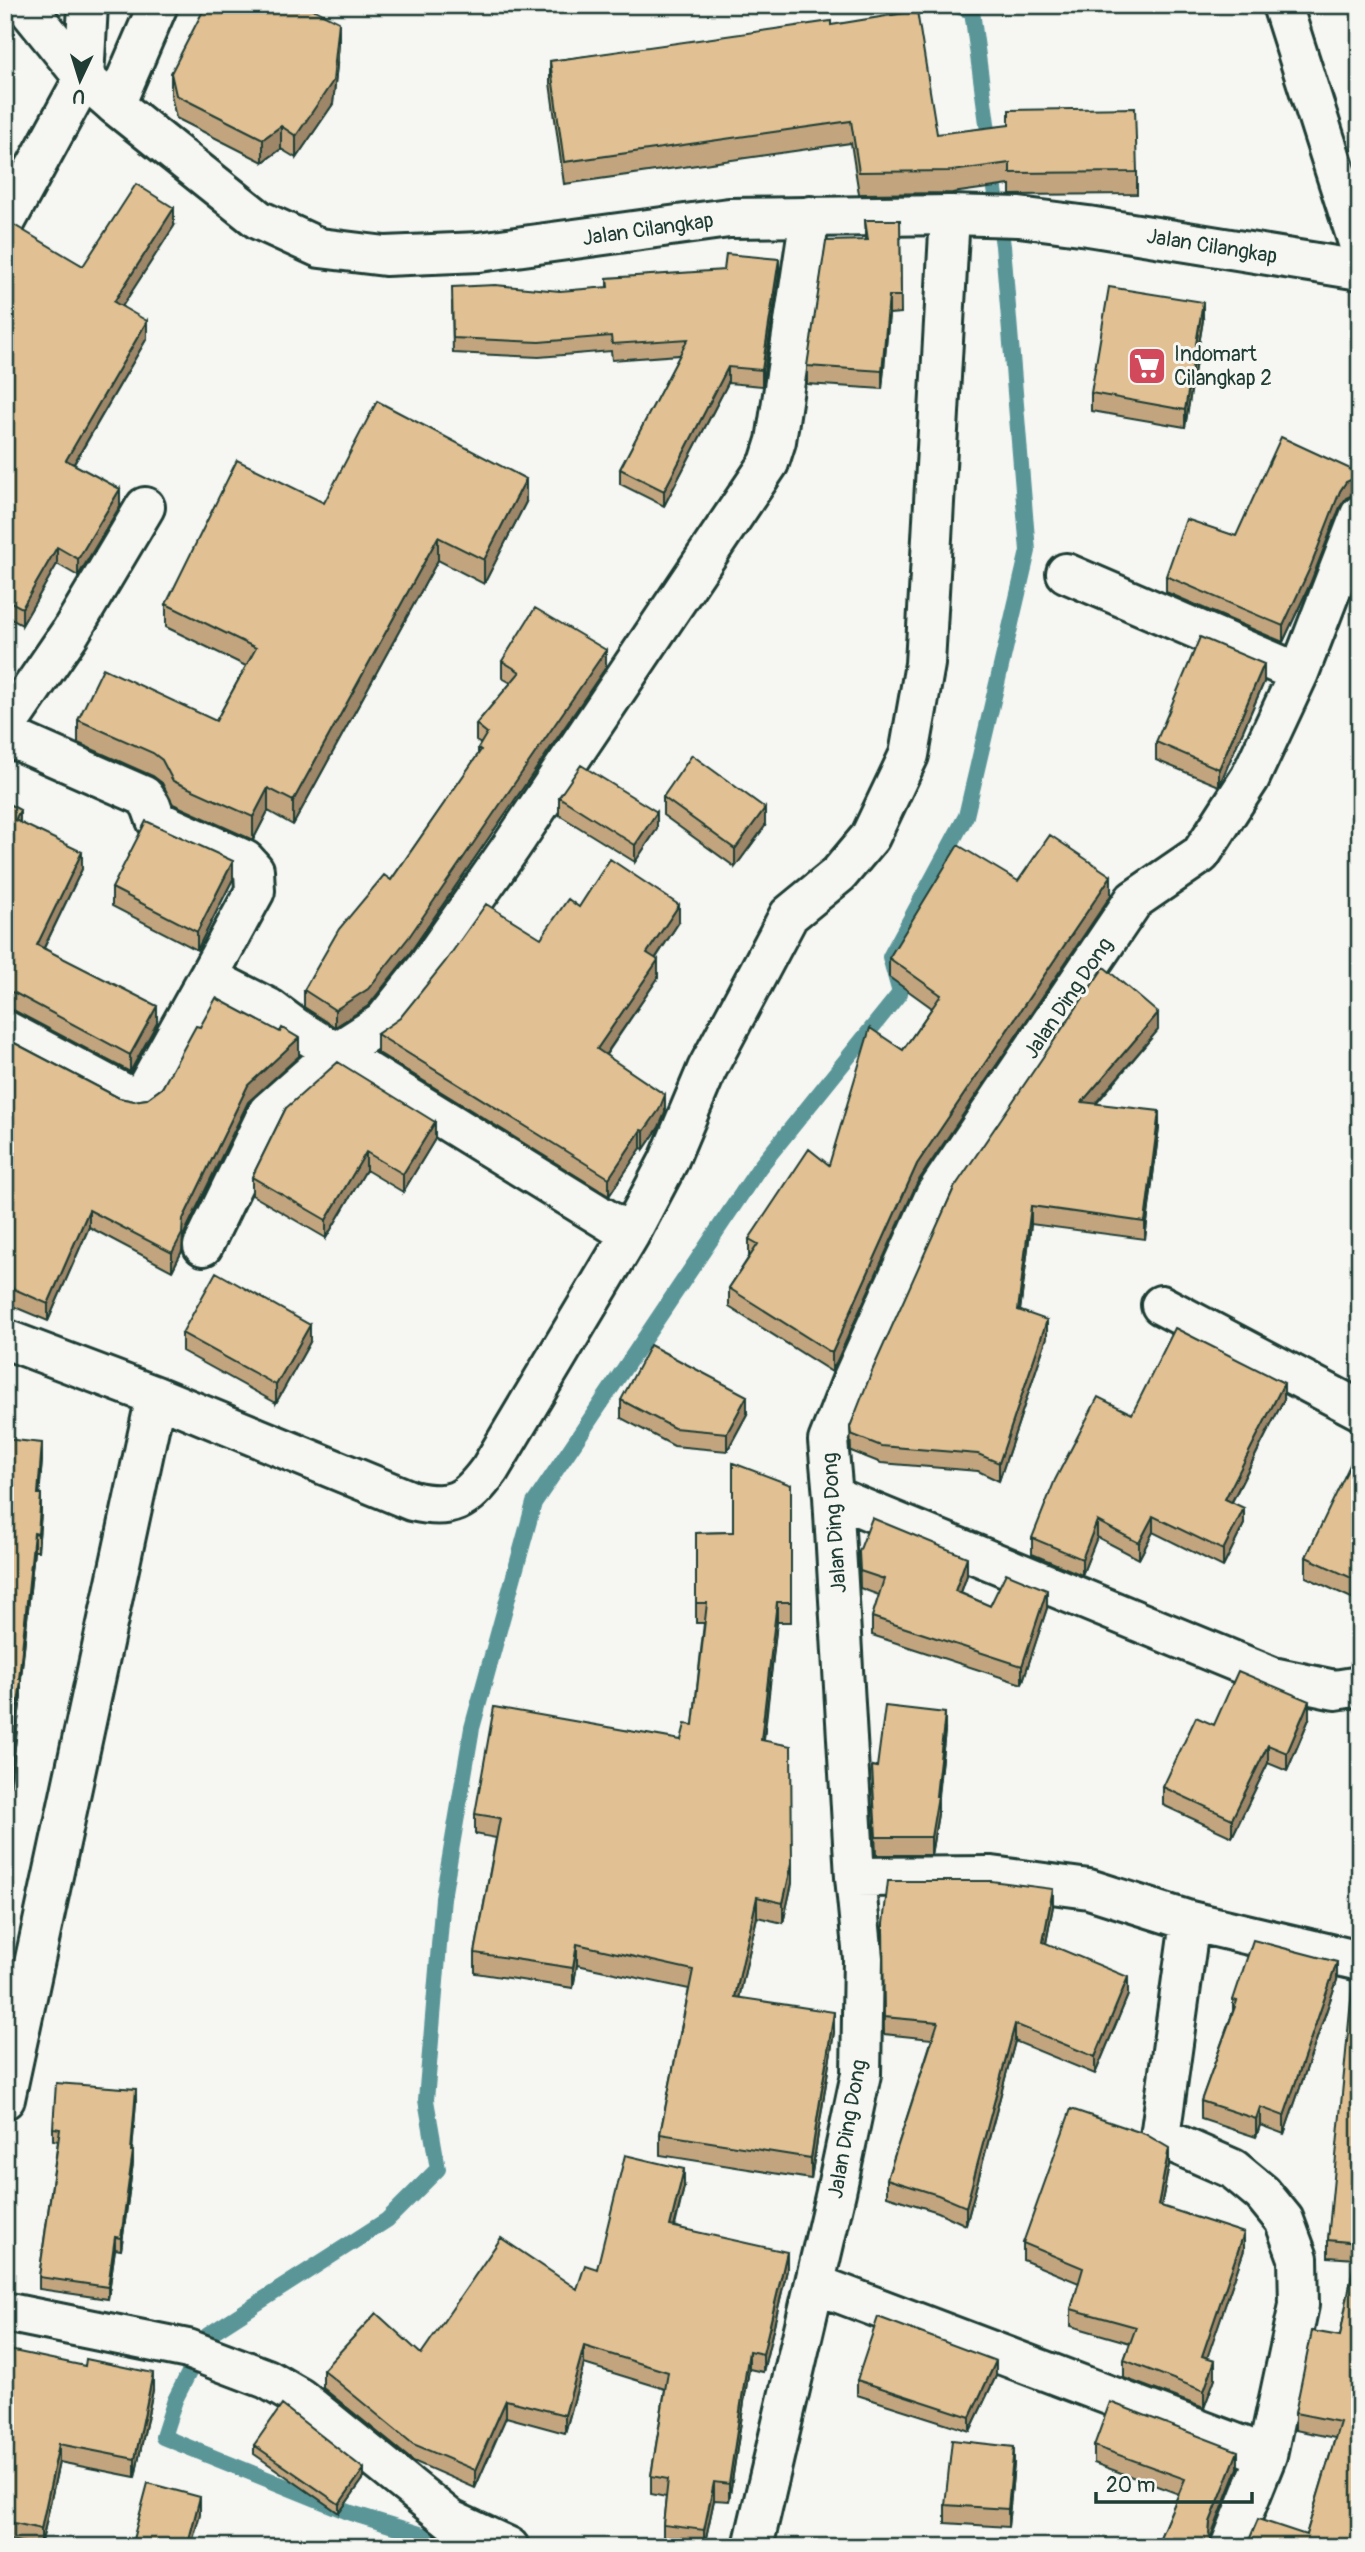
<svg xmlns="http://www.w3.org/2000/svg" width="1365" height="2552" viewBox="0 0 1365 2552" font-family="Pangolin,sans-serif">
<rect width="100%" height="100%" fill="#f6f6f2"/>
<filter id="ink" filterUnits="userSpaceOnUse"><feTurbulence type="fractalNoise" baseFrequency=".0143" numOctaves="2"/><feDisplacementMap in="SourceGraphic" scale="14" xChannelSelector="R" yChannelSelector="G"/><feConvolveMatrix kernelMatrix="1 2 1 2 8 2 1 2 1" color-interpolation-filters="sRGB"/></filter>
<g filter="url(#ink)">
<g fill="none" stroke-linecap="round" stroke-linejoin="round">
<path stroke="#5a9698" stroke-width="16" d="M953,5L972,11L990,146
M462,2547L351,2513L163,2437L175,2400L208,2335L387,2220L438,2169L426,2100L443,1898L472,1728L534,1503L759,1168L900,993L890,957L966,816L1028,551L1003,246L992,168"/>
<g stroke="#1f3d34" stroke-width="44">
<path id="minor" d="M1282,5L1360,249
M115,105L158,5
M5,223L84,78L88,5
M1066,573L1299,673
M5,728L70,633L145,507
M5,735L144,796L151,806L156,820L245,860L254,870L255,891L208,977L269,1008L296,1028L630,1234
M5,1030L129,1096L137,1097L143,1094L208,977
M203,1246L268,1112L336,1052L383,1022L427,967L511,847L769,463L776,441L810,216
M1161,1305L1360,1410
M5,1339L156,1396L412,1501C452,1510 466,1502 490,1469L630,1234L668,1162L707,1069L789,915L839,874L870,837L909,755L925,664L950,215
M833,1496L1273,1677L1335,1690L1360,1686
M855,1877L992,1876L1089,1889L1190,1921L1360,1961
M1190,1921L1160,2137L1233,2169L1262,2193L1284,2220L1298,2258L1299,2305L1267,2455L1230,2547
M5,2099L156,1396
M815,2284L1267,2455
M5,2312L188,2349L267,2379L300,2398L451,2520L509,2547
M753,2547L836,2192L861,2074L863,1958L855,1877L833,1496L828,1441L852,1380L935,1195L1134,900L1201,854L1250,778L1299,673L1360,515"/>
</g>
<g stroke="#1f3d34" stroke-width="44">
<path id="tertiary" d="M25,5L84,78L115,105L259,220L320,248L385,256L479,252L729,218L950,215L1019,217L1088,226L1360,270"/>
</g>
<use href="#minor" stroke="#f6f6f2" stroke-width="38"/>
<use href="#tertiary" stroke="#f6f6f2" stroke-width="38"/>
</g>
<path fill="#c2a57e" stroke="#1f3d34" stroke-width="2" d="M831,25L937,134L1137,172V194L1010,195V185L952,193L859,194L851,143L564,184L550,83V61Z
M339,45L333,104L296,158L281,149L263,162L176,118L171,95V73Z
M865,220H900L901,313L889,314L882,389L807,384V366L866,240Z
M174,226L122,306L147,338L74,464L120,506L78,576L57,564L22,625L5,616V227L83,266Z
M779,274L762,386L728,383L664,506L620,484V469L680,355L612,360L611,351L539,357L453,353L452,302L607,288V278Z
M1203,320L1185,427L1091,411V393Z
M1359,489L1357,493L1346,498L1340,507L1310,584L1283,642L1166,592V576L1236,536Z
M526,502L484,584L438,560L293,825L268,811L253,840L173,804L162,783L153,776L78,743V720L216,721L246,666L166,627V604L324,503Z
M502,661L606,667L409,954L368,1006L335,1027L304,1007V990L391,880L478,755V748L481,744L476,741V724L511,683L502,678Z
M1264,682L1219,786L1156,760V742Z
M559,797L657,829L635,862L559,815Z
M663,797L765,826L735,867L663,815Z
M5,802L20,823L82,869L44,948L157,1023L130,1072L15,1011L5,1008Z
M233,879L197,950L112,906V888Z
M1018,881L1111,895L917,1183L832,1372L729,1307V1288L749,1257V1239L829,1165L903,1050L932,1008L889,977V958Z
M579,907L679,922L656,958L658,978L606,1055L665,1113L659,1127L644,1149L641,1148L609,1196L377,1052V1034L541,938Z
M200,1027L299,1056L248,1102L183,1236L182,1251L172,1271L89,1227L48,1321L5,1303V1038L119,1098L134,1101L147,1099L162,1088Z
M1158,1030L1096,1104L1159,1128L1145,1239L1031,1224L1020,1310L1047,1337L999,1481L978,1471L881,1463L851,1451L850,1427L954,1188Z
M286,1108L435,1139L403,1192L366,1170L326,1238L252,1195V1177Z
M182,1333L310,1342L276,1403L182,1351Z
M1284,1399L1232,1502L1244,1524L1223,1567L1153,1532L1139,1559L1097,1537L1082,1575L1032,1554V1538L1132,1414Z
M621,1400L747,1414L727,1451L674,1446L621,1418Z
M5,1439L42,1460L39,1494L41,1512L38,1551H34L21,1679V1696L10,1789L5,1788Z
M1360,1449V1602L1306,1577V1557Z
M791,1485V1622H777L764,1740L792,1883L783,1923L757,1917L739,1998L834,2032L811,2179L660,2155V2134L689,1989L577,1965L573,1988L475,1973V1953L496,1838L475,1834V1814L681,1740L693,1725L704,1623H696V1533L733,1532Z
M859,1552L967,1575L961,1593L990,1606L1047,1608L1022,1684L872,1635V1617L879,1595L860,1588Z
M1309,1719L1287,1771L1268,1763L1232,1837L1163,1805V1787L1214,1725Z
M945,1731L938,1796V1814L931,1855H876L872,1766L877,1767Z
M1053,1906L1046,1943L1128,1995L1095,2074L1015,2041L966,2225L938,2212L887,2196V2179L932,2039L884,2034L883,1924Z
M1360,1971V2547L1306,2535L1335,2438L1295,2430V2413L1340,2336L1355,2259L1328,2257V2240Z
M1337,1980L1284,2134L1260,2125L1256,2137L1201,2119V2101L1233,2011V2000Z
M136,2101L132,2151L133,2163L121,2250L115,2249L108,2299L39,2289V2277L58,2141L53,2140V2128Z
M1169,2165L1161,2206L1244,2250L1207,2357L1215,2378L1204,2408L1124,2378V2360L1130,2343L1071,2326V2309L1079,2283L1023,2260V2243Z
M684,2187L675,2226L787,2270L763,2372L749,2369L729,2501L714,2500L704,2547L663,2542V2525L666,2497L651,2494V2476L665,2389L584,2364L565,2433L506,2417L475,2488L413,2461L323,2388V2370L421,2354L577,2289L597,2269Z
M5,2368L153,2390L135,2477L59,2462L41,2546L5,2539Z
M996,2376L970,2431L857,2395V2380Z
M254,2445L364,2478L339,2513L254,2454Z
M1094,2446L1238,2468L1210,2538L1213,2544L1156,2547L1179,2494L1094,2463Z
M1014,2464L1008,2527L945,2523V2505Z"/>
<path fill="#9e8667" stroke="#1f3d34" stroke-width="2" d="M339,22V45L333,104L296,158V136Z
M11,65V82L5,88V71Z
M281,126V149L263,162V139Z
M174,208V226L114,319V302Z
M779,259V274L762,386V370Z
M889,296V314L882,389V371Z
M1203,302V320L1185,427V410Z
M147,321V338L66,477V460Z
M728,367V383L664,506V491Z
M1359,473V489L1357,493L1346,498L1340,507L1310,584L1283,642V626L1340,491L1346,482Z
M526,479V502L484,584V560Z
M120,489V506L78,576V559Z
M438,537V560L293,825V801Z
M57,547V564L22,625V608Z
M606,650V667L409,954L368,1006L335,1027V1010Z
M1264,664V682L1219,786V769Z
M268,788V811L253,840V817Z
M765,808V826L735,867V849Z
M20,810V827L15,820Z
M657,812V829L635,862V845Z
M82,852V869L37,962V945Z
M233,861V879L197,950V932Z
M1111,876V895L917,1183L832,1372V1353L917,1164Z
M679,905V922L647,971V953Z
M658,960V978L597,1067V1049Z
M157,1006V1023L130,1072V1055Z
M1158,1013V1030L1082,1119V1102Z
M299,1038V1056L248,1102L183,1236L182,1251L172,1271V1253L183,1219L248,1085Z
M665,1095V1113L659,1127L644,1149V1131Z
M1159,1111V1128L1145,1239V1222Z
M435,1122V1139L403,1192V1174Z
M641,1130V1148L609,1196V1178Z
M366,1152V1170L326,1238V1220Z
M1031,1206V1224L1018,1327V1310Z
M89,1210V1227L48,1321V1304Z
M1047,1320V1337L999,1481V1463Z
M310,1325V1342L276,1403V1385Z
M1284,1383V1399L1225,1515V1499Z
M747,1396V1414L727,1451V1433Z
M42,1443V1460L38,1511V1494Z
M41,1494V1512L38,1551V1534Z
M1244,1508V1524L1223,1567V1550Z
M1153,1516V1532L1139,1559V1543Z
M1097,1521V1537L1082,1575V1559Z
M34,1533V1551L19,1696V1679Z
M967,1557V1575L955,1609V1591Z
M1047,1590V1608L1022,1684V1666Z
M777,1602V1622L761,1760V1740Z
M21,1679V1696L10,1789V1771Z
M1309,1701V1719L1287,1771V1753Z
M945,1713V1731L937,1801L938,1796V1814L931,1855V1837Z
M1268,1745V1763L1232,1837V1819Z
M792,1863V1883L783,1923V1903Z
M1053,1889V1906L1043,1959V1942Z
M757,1897V1917L735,2017V1997Z
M577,1944V1965L573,1988V1968Z
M1337,1962V1980L1284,2134V2116Z
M1128,1977V1995L1095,2074V2057Z
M834,2012V2032L811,2179V2158Z
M1015,2024V2041L966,2225V2207Z
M136,2089V2101L131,2163V2151Z
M1260,2107V2125L1256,2137V2119Z
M1169,2148V2165L1158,2222V2205Z
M133,2151V2163L121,2250V2238Z
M684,2169V2187L670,2243V2226Z
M1244,2233V2250L1202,2373V2356Z
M115,2237V2249L108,2299V2287Z
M787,2252V2270L763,2372V2354Z
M584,2346V2364L565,2433V2415Z
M749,2351V2369L729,2501V2484Z
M1215,2360V2378L1204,2408V2391Z
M996,2361V2376L970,2431V2417Z
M153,2373V2390L135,2477V2459Z
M506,2400V2417L475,2488V2470Z
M59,2444V2462L41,2546V2529Z
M1014,2447V2464L1008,2527V2509Z
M1238,2451V2468L1210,2539L1209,2534L1210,2522Z
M364,2469V2478L339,2513V2504Z
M714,2482V2500L704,2547V2530Z
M200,2497V2514L191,2547H187Z"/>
<path fill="#e1c093" stroke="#1f3d34" stroke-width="2" d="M206,5H305L339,22L333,81L296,136L281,126L263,139L176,95L171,73Z
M917,11L937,134L1009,125V110L1135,108L1137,172L1010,173V163L952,171L859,172L851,121L564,162L550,61L831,21V25Z
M5,60L11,65L5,71Z
M136,184L174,208L114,302L147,321L66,460L120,489L78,559L57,547L22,608L5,599V227L14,225L83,266Z
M865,220H900L901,296H889L882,371L807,366L826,241L868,240Z
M726,254L779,259L762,370L728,367L664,491L620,469L688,339L612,344L611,336L539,342L453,338L452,287L495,285L560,291L608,287L607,278L724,270Z
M1109,287L1203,302L1185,410L1091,393Z
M377,401L526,479L484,560L438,537L293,801L268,788L253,817L173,781L162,760L153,753L78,720L103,668L216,721L256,648L166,604L237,460L324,503Z
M1281,437L1359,473L1357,477L1346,482L1340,491L1310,568L1283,626L1166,576L1186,519L1236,536Z
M535,608L606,650L409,937L368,989L335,1010L304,990L339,929L384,875L391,880L481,750L478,748L487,733L476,724L520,672L502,661Z
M1200,637L1264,664L1219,769L1156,742Z
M692,755L765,808L735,849L663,797Z
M581,765L657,812L635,845L559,797Z
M5,802L20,810L15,820L82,852L37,945L157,1006L130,1055L15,993L5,991Z
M146,821L233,861L197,932L112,888Z
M1050,835L1111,876L917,1164L832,1353L729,1288L758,1244L749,1239L809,1149L829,1165L870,1028L903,1050L941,995L889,958L958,845L1018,881Z
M610,859L679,905L647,953L658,960L597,1049L665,1095L659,1110L644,1131L641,1130L609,1178L377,1034L400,1018L445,962L486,904L541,938L568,899L579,907Z
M1104,967L1158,1013L1082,1102L1159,1111L1145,1222L1031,1206L1018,1310L1047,1320L999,1463L978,1454L881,1446L851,1434L850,1427L872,1371L954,1188Z
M216,998L280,1032L282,1028L299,1038L248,1085L183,1219L182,1234L172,1253L89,1210L48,1304L5,1285V1038L119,1098L134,1101L147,1099L162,1088L196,1026L200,1027Z
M338,1062L435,1122L403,1174L366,1152L326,1220L252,1177L286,1108Z
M216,1272L310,1325L276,1385L182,1333Z
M1175,1328L1284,1383L1225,1499L1244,1508L1223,1550L1153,1516L1139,1543L1097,1521L1082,1559L1032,1538L1055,1480L1098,1397L1132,1414Z
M650,1345L747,1396L727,1433L674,1428L621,1400Z
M5,1439L42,1443L38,1494H41L38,1534L34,1533L19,1679H21L10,1771H5Z
M1358,1448L1360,1449V1582L1306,1557Z
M733,1463L791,1485V1602H777L761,1740L791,1746L792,1863L783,1903L757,1897L735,1997L834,2012L811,2158L660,2134L693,1970L577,1944L573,1968L475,1953L500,1818L475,1814L494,1707L681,1740L685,1724L693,1725L707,1603H696V1533L733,1532Z
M872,1518L967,1557L955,1591L990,1606L1006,1573L1047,1590L1022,1666L872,1617L884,1579L860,1571L859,1552Z
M1238,1671L1309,1701L1287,1753L1268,1745L1232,1819L1163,1787L1196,1717L1214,1725Z
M885,1706L945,1713L936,1796H938L931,1837H876L872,1766L877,1767Z
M888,1881H991L1053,1889L1043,1942L1128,1977L1095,2057L1015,2024L966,2207L938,2195L887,2179L938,2022L884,2017L883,1924Z
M1253,1940L1337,1962L1284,2116L1260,2107L1256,2119L1201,2101L1237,2001L1233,2000Z
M1354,1969L1360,1971V2547H1244L1250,2538L1258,2519L1306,2535L1340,2422L1295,2413L1312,2331L1340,2336L1358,2243L1328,2240Z
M56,2083L136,2089L131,2151H133L121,2238L115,2237L108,2287L39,2277L60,2129L53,2128Z
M1071,2109L1145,2134L1169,2148L1158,2205L1244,2233L1202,2356L1215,2360L1204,2391L1124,2360L1136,2327L1071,2309L1083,2268L1023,2243Z
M625,2155L684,2169L670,2226L787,2252L763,2354L749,2351L729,2484L714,2482L704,2530L663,2525L668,2479L651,2476L668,2372L584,2346L565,2415L506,2400L475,2470L413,2444L323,2370L376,2313L421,2354L501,2238L577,2289L585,2265L597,2269Z
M878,2317L996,2361L970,2417L857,2380Z
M9,2350L85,2366L86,2359L153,2373L135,2459L59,2444L41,2529L5,2521V2368Z
M1110,2402L1238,2451L1210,2522L1209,2534L1213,2544L1217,2547H1156L1185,2479L1094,2446Z
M282,2405L364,2469L339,2504L254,2445Z
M952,2440L1014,2447L1008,2509L945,2505Z
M148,2483L200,2497L187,2547H131Z"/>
</g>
<defs>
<g id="supermarket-square" transform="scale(2.0125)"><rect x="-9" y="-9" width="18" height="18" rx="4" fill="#d1495b" stroke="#f6f6f2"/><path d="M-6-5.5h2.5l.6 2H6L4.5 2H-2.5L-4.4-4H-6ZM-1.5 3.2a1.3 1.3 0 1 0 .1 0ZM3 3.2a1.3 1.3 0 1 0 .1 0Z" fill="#fff"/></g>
</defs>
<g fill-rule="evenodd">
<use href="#supermarket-square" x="1147" y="366"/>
</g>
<g text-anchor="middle" stroke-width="6" stroke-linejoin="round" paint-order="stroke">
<g font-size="21" fill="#1f3d34" stroke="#f6f6f2">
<text transform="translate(648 229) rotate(-8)" y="7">Jalan Cilangkap</text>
<text transform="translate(1212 246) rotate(9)" y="7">Jalan Cilangkap</text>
<text transform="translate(1068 998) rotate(-56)" y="7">Jalan Ding Dong</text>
<text transform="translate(834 1523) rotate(-94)" y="7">Jalan Ding Dong</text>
<text transform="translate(847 2129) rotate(-80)" y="7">Jalan Ding Dong</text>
</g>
<g font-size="21" fill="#1f3d34" stroke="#f6f6f2" text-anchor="start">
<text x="1174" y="361">Indomart<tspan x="1174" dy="24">Cilangkap 2</tspan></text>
</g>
</g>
<rect width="1365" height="2552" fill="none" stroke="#f6f6f2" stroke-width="28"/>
<rect x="14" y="14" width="1337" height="2524" fill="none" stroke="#1f3d34" stroke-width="2.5" filter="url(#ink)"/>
<g transform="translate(80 80) rotate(184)" stroke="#f6f6f2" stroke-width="5" paint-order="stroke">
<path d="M0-5L12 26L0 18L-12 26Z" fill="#1f3d34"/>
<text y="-10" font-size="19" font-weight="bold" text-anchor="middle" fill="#1f3d34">U</text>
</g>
<path d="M1096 2492v10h156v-10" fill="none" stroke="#1f3d34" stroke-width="3.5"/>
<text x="1106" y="2492" font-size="21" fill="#1f3d34" stroke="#f6f6f2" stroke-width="5" paint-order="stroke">20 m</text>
</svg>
